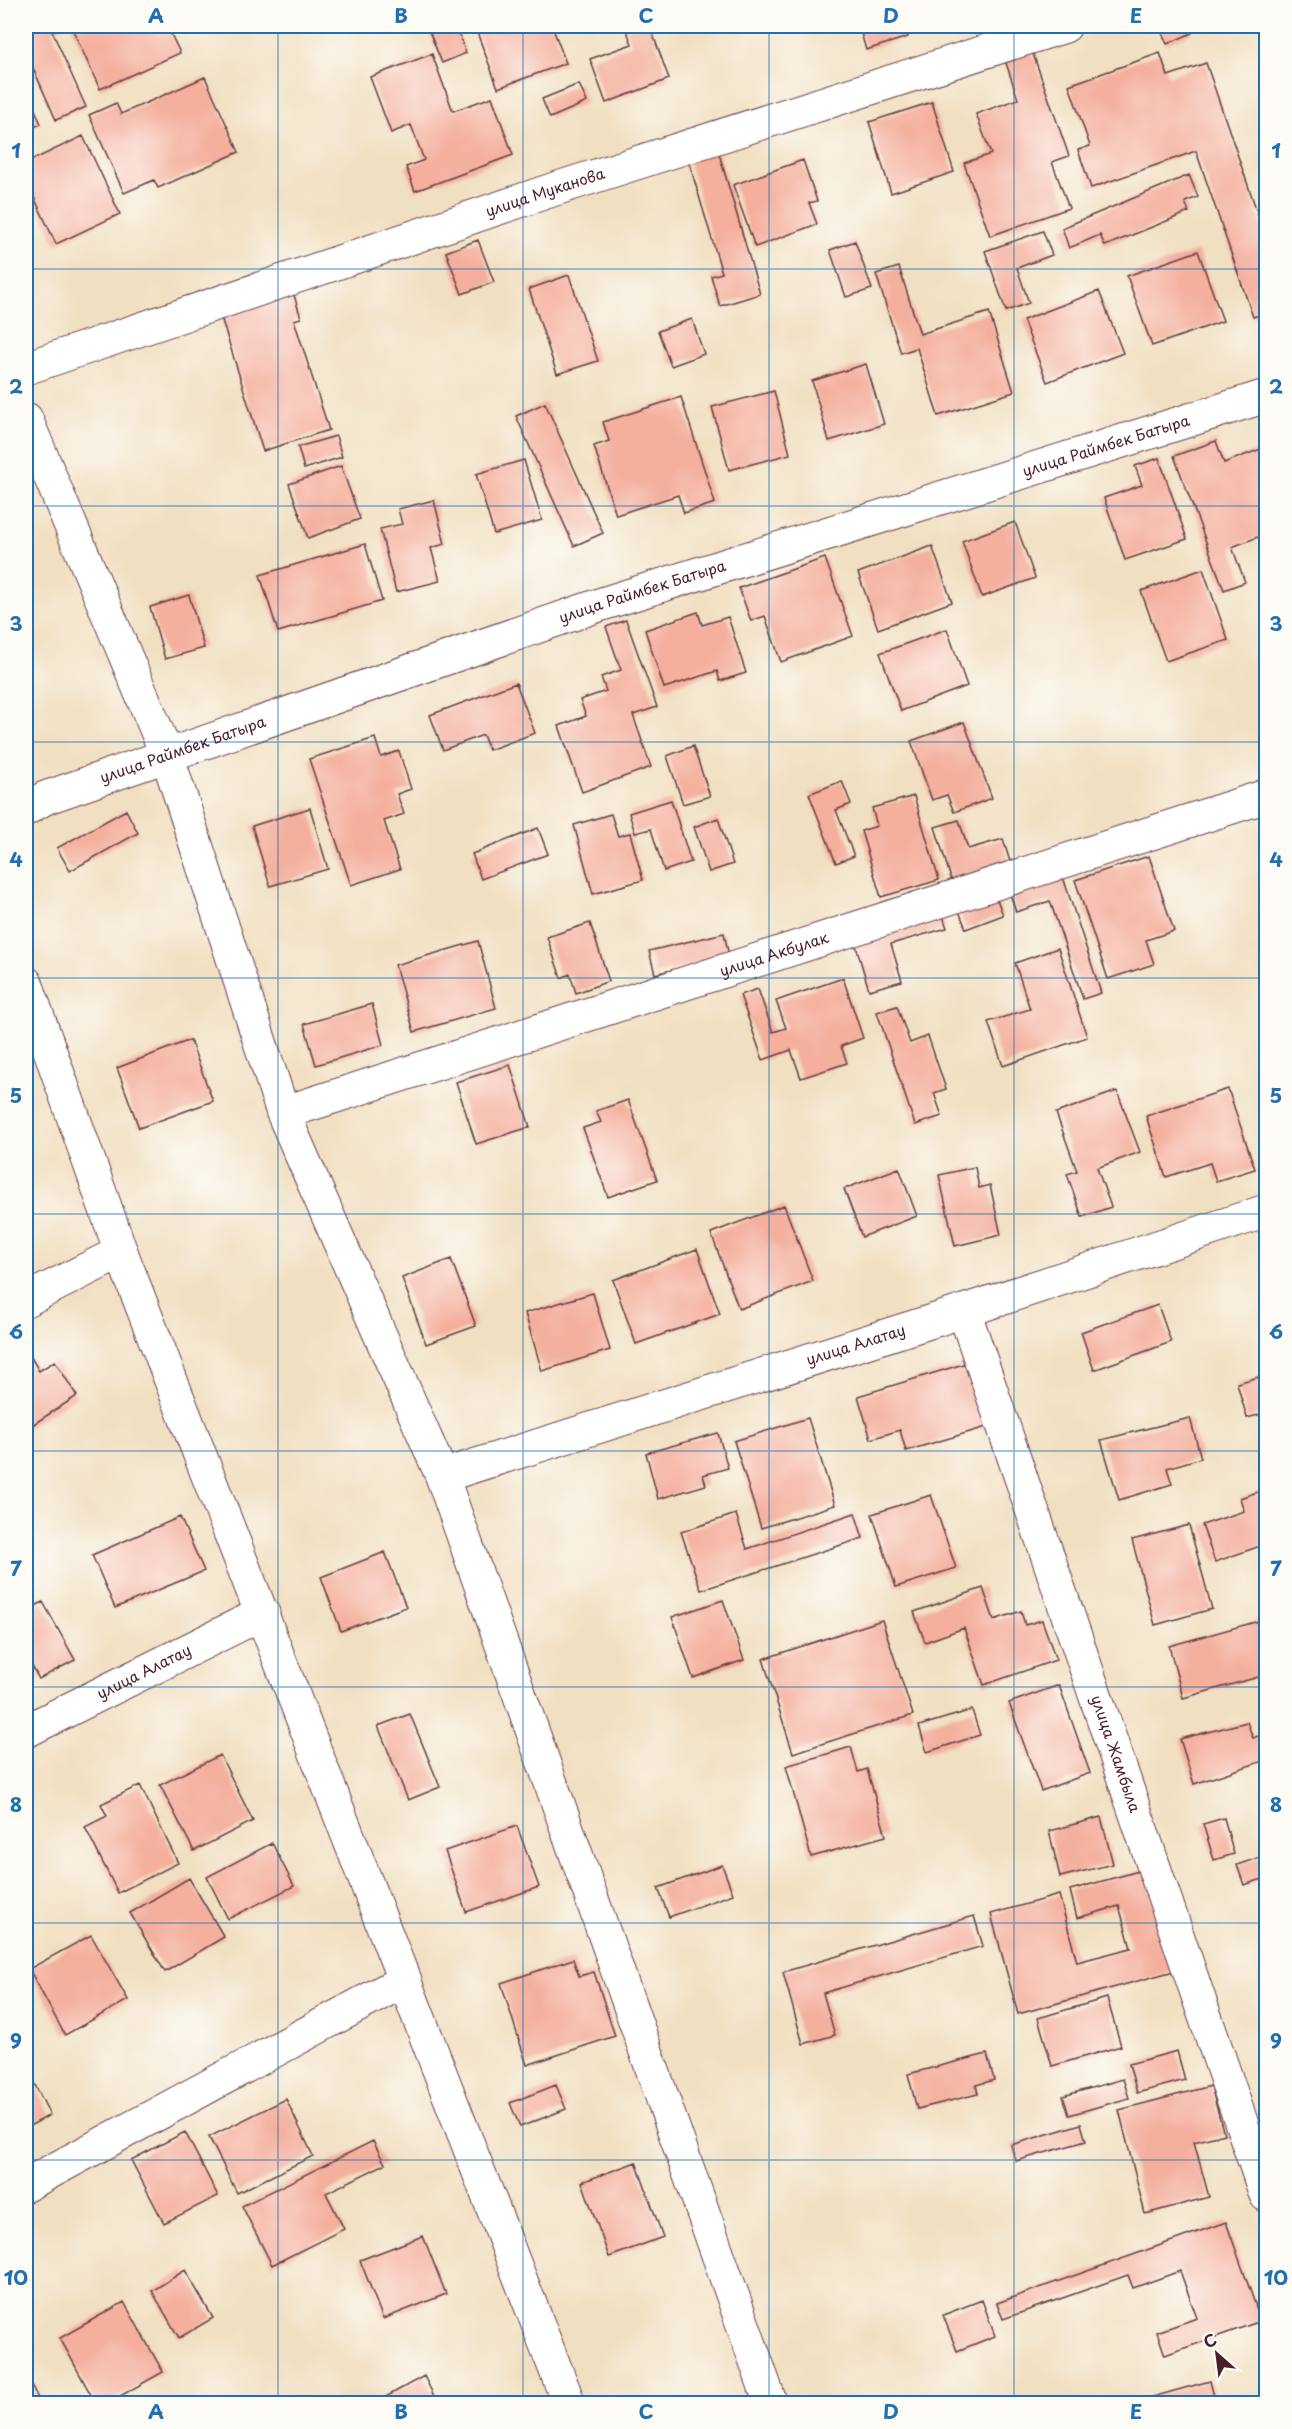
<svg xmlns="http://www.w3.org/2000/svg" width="1292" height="2429" viewBox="0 0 1292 2429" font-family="'Playpen Sans',sans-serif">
<rect width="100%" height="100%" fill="#fdfcf7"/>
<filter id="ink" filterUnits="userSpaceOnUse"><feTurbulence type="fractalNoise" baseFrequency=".0167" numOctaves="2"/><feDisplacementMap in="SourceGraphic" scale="12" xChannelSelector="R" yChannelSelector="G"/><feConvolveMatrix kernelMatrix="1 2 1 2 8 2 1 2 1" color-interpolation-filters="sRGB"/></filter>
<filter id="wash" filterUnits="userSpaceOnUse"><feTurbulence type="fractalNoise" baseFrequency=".008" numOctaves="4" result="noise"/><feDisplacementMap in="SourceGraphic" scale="24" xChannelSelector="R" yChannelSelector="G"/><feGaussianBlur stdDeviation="1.35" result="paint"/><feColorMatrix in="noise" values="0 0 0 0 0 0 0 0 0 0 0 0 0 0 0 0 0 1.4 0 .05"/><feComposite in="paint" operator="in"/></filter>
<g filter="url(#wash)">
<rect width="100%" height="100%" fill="#f1dfc1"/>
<g id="blocks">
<path fill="#f4af9d" d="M26,26H64L52,31L86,107L56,120L26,52Z
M71,26H167L180,53L100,89Z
M427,26H456L466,53L442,63Z
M480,26H552L566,63L498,88L475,27Z
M637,26H650L669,79L606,103L590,59L632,44L626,29Z
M859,26H905L908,37L866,50Z
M1159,26H1188L1192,33L1167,44Z
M1032,51L1069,156L1052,162L1069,208L990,236L964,163L991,154L976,114L1018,99L1005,60Z
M1160,53L1168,76L1206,63L1263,229L1266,228V313L1253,317L1196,151L1091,188L1078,150L1090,146L1069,85Z
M432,54L453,111L492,97L513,155L415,191L406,167L424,160L411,125L391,133L370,77Z
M205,77L239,152L158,188L154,180L124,193L89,115L116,103L121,114Z
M579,84L587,102L550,118L542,99Z
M26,88L41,124L26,130Z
M932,102L954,172L891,193L869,122Z
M83,136L120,214L56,244L26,180V163Z
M718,150L760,294L720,306L711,276L722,273L688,159Z
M803,160L817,201L809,203L817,224L755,247L733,185Z
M1189,175L1198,197L1185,202L1189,212L1105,246L1100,235L1069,248L1062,228Z
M1043,231L1052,255L1017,268L1029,303L1006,311L985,251Z
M478,240L494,282L462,294L446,252Z
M855,241L872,289L846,297L830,250Z
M1198,251L1223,321L1152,346L1127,276Z
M899,267L920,334L989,312L1014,392L938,416L917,348L901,353L876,274Z
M569,275L598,361L557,374L529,289Z
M1099,291L1123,353L1047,382L1023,320Z
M293,292L301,318L294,320L329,430L263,451L220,314Z
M692,319L704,354L671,366L658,331Z
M866,364L884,424L829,441L812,381Z
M774,391L790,454L729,470L712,407Z
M681,397L715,503L684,513L678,495L616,515L594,446L609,441L603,422Z
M545,403L603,533L574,546L516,416Z
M336,436L342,457L304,469L298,447Z
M1216,441L1224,463L1266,447V534L1232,547L1245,582L1224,590L1174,456Z
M1159,458L1187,539L1125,560L1104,498L1142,485L1135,466Z
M524,460L542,520L494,534L476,474Z
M341,466L360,519L308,538L289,484Z
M434,500L445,544L431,548L440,581L396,592L380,529L402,524L398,509Z
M1015,522L1035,578L982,597L962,541Z
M365,544L382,601L278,632L260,575Z
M932,546L952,602L878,629L858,573Z
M825,558L853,636L781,662L765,616L751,621L739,588Z
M1203,569L1228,640L1166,661L1141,591Z
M189,595L204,648L165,659L150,607Z
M698,612L702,625L728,617L746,673L720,681L717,671L664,688L645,630Z
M626,620L657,707L633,715L651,767L582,792L559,726L586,716L580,700L606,691L601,677L621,670L606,627Z
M947,629L967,686L901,711L880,653Z
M516,683L535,733L489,750L483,735L443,750L430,715Z
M964,722L992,798L954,812L947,795L932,800L911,741Z
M375,738L381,757L399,751L411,789L397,794L404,814L384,821L400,869L351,885L309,759Z
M693,746L710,796L683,804L667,756Z
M842,781L851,804L836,810L854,856L836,863L809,794Z
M914,796L939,880L881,897L861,831L877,826L872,808Z
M671,800L691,862L664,871L651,829L635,833L629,813Z
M310,808L328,869L270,886L252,826Z
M126,810L138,833L70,871L57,848Z
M611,814L618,836L630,833L643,880L593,894L574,825Z
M718,818L733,864L709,872L694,827Z
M959,820L968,849L1003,839L1011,865L952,882L935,827Z
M538,828L548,854L481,879L472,854Z
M1149,856L1174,931L1146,940L1154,964L1108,979L1075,880Z
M1062,874L1101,993L1083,999L1050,901L1016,912L1009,891Z
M996,897L1003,915L966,929L959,911Z
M942,913L947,928L891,944L902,981L869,990L854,939Z
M590,923L609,981L576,993L570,974L561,978L547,937Z
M724,933L729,956L655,974L649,951Z
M478,941L496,1008L414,1032L395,965Z
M1058,948L1087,1037L1003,1066L988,1022L1030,1009L1015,963Z
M843,978L863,1038L841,1046L847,1063L801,1078L791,1050L763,1060L740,995L758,989L773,1032L786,1028L776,1001Z
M372,1004L383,1045L316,1065L304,1024Z
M897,1006L910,1043L928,1036L946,1089L934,1093L942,1116L915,1125L877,1012Z
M190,1040L213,1101L139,1128L117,1068Z
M510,1065L530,1127L476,1144L456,1082Z
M1228,1089L1255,1169L1216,1181L1210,1163L1166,1177L1146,1116Z
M1117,1091L1140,1152L1097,1168L1111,1207L1082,1217L1067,1174L1077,1171L1056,1113Z
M1266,1092V1115L1259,1095Z
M628,1100L657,1180L608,1197L583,1128L601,1122L596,1111Z
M975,1167L979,1188L990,1185L1001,1235L955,1246L939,1175Z
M899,1168L917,1216L862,1237L844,1189Z
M784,1205L813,1281L739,1309L711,1233Z
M697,1249L720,1314L636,1344L613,1280Z
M451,1259L476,1326L426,1344L402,1278Z
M593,1293L610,1350L542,1371L525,1313Z
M1158,1305L1171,1342L1094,1370L1081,1332Z
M26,1349L39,1371L55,1361L77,1396L26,1429Z
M970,1362L990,1426L906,1451L900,1430L871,1439L858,1396Z
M1266,1375V1413L1247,1418L1237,1383Z
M808,1418L835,1505L761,1528L734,1441Z
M1190,1418L1201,1458L1167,1468L1172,1484L1119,1500L1101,1440Z
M718,1433L728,1468L703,1475L706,1485L658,1499L646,1453Z
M1266,1489V1544L1215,1562L1202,1525L1244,1511L1240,1498Z
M931,1495L956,1568L896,1587L872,1514Z
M855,1513L863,1538L701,1590L681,1532L736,1514L747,1549Z
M180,1517L204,1571L115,1608L92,1555Z
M1189,1525L1212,1609L1155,1625L1132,1540Z
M385,1552L406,1607L341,1631L321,1577Z
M983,1588L994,1620L1021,1611L1025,1625L1042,1620L1056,1660L984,1685L964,1628L925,1642L914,1612Z
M723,1600L744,1660L693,1678L672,1617Z
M43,1602L75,1660L39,1679L26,1655V1611Z
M1266,1619V1675L1183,1698L1169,1646Z
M882,1620L913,1715L793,1753L763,1659Z
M1059,1685L1090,1773L1041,1791L1009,1703Z
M972,1710L980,1735L927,1752L919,1726Z
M410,1714L440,1787L408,1800L378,1726Z
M1247,1722L1253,1738L1266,1733V1760L1194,1784L1180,1739Z
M851,1747L858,1772L867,1769L886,1836L811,1857L786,1766Z
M220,1755L253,1821L194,1851L160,1785Z
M140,1785L178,1863L118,1893L85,1827L107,1816L101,1804Z
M1101,1817L1113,1864L1060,1877L1049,1831Z
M1224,1818L1234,1854L1214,1860L1203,1824Z
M517,1826L539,1887L466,1912L445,1851Z
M272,1843L294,1886L228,1919L207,1877Z
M1266,1855V1878L1244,1885L1237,1865Z
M722,1865L733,1894L669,1917L658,1888Z
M1146,1869L1174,1971L1018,2014L991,1914L1059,1895L1077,1962L1131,1948L1119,1906L1077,1918L1070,1890Z
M189,1878L224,1937L165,1972L130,1913Z
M974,1916L983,1946L823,1993L835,2035L803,2044L783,1972Z
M91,1935L128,2000L65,2035L29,1969Z
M573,1959L579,1976L594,1972L615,2036L527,2065L501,1983Z
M1107,1998L1121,2046L1052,2066L1038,2018Z
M1177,2051L1185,2080L1137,2093L1129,2064Z
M987,2054L994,2080L976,2085L978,2094L917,2109L908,2074Z
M26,2067L50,2115L26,2128Z
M1123,2079L1129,2098L1069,2115L1063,2096Z
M556,2085L566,2109L520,2127L510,2103Z
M1211,2086L1224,2134L1194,2142L1209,2197L1145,2214L1119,2110Z
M286,2099L313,2156L237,2193L209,2137Z
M1081,2124L1086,2141L1016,2161L1011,2145Z
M185,2132L218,2196L164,2223L131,2160Z
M373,2141L385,2164L326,2193L344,2229L272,2265L242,2206Z
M636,2162L663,2237L609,2257L582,2182Z
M1226,2222L1261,2321L1165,2355L1157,2332L1197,2318L1180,2271L1133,2288L1128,2275L1003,2319L997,2303Z
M423,2236L446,2294L383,2319L360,2260Z
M185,2270L213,2318L179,2338L152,2291Z
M982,2300L995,2336L957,2351L943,2315Z
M124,2302L163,2372L106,2404H96L60,2338Z
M26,2375L41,2404H26Z
M424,2376L438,2404H373Z
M1210,2381L1216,2404H1151L1149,2398Z"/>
</g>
</g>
<g filter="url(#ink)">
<use href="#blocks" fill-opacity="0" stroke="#633c42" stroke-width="1.5"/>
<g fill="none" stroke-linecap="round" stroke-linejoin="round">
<g stroke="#633c42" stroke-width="35">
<g id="minor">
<path id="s1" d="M26,368L555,189L1065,26"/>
<path d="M26,419L167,755L283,1113L442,1476L771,2404"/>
<path id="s2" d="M26,809L45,798L602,604L1266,396"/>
<path d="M26,983L121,1252L569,2404"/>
<path id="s3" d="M283,1113L1266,796"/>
<path d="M26,1300L121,1252"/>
<path id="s4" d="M964,1311L1266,2195"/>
<path id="s5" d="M442,1476L964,1311L1266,1211"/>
<path id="s6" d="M26,1731L263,1613"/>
<path d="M26,2185L405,1980"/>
</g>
</g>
<use href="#minor" stroke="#fff" stroke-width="33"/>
</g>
</g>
<path fill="none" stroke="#1f6fb2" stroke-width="1.5" stroke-opacity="0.55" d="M278,26V2404M523,26V2404M769,26V2404M1014,26V2404M26,269H1266M26,506H1266M26,742H1266M26,978H1266M26,1214H1266M26,1451H1266M26,1687H1266M26,1923H1266M26,2160H1266"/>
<g text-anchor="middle" stroke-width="5" stroke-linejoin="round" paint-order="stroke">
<g font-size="15" fill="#4a1f2b" stroke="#fdfcf7">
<text dy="5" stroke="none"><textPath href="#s1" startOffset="548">улица Муканова</textPath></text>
<text dy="5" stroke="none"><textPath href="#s2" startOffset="1140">улица Раймбек Батыра</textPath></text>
<text dy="5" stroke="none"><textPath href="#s2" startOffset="654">улица Раймбек Батыра</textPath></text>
<text dy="5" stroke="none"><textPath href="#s2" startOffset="168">улица Раймбек Батыра</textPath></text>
<text dy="5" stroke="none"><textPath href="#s3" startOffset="516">улица Акбулак</textPath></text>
<text dy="5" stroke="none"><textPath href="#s5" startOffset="434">улица Алатау</textPath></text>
<text dy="5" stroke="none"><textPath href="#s6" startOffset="132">улица Алатау</textPath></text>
<text dy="5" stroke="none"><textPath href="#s4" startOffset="468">улица Жамбыла</textPath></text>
</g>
</g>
<rect width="1292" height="2429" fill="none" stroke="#fdfcf7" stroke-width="66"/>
<g transform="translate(1217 2354) rotate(332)" stroke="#fdfcf7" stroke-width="4.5" paint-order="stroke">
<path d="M0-4.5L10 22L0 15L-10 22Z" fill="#4a1f2b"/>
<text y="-9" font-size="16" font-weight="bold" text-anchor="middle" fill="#4a1f2b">С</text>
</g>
<rect x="33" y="33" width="1226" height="2363" fill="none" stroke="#1f6fb2" stroke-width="2"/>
<g font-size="20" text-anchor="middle" font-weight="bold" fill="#1f6fb2">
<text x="156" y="23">A</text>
<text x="401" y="23">B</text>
<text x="646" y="23">C</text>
<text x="891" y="23">D</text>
<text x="1136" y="23">E</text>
<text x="16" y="158">1</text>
<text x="1276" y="158">1</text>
<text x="16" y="394">2</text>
<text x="1276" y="394">2</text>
<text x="16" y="631">3</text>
<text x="1276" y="631">3</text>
<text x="16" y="867">4</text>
<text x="1276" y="867">4</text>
<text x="16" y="1103">5</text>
<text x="1276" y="1103">5</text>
<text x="16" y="1339">6</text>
<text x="1276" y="1339">6</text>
<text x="16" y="1576">7</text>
<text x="1276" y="1576">7</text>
<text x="16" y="1812">8</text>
<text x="1276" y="1812">8</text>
<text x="16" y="2048">9</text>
<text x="1276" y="2048">9</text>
<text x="16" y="2285">10</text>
<text x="1276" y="2285">10</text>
<text x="156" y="2419">A</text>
<text x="401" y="2419">B</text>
<text x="646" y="2419">C</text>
<text x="891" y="2419">D</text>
<text x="1136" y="2419">E</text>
</g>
</svg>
